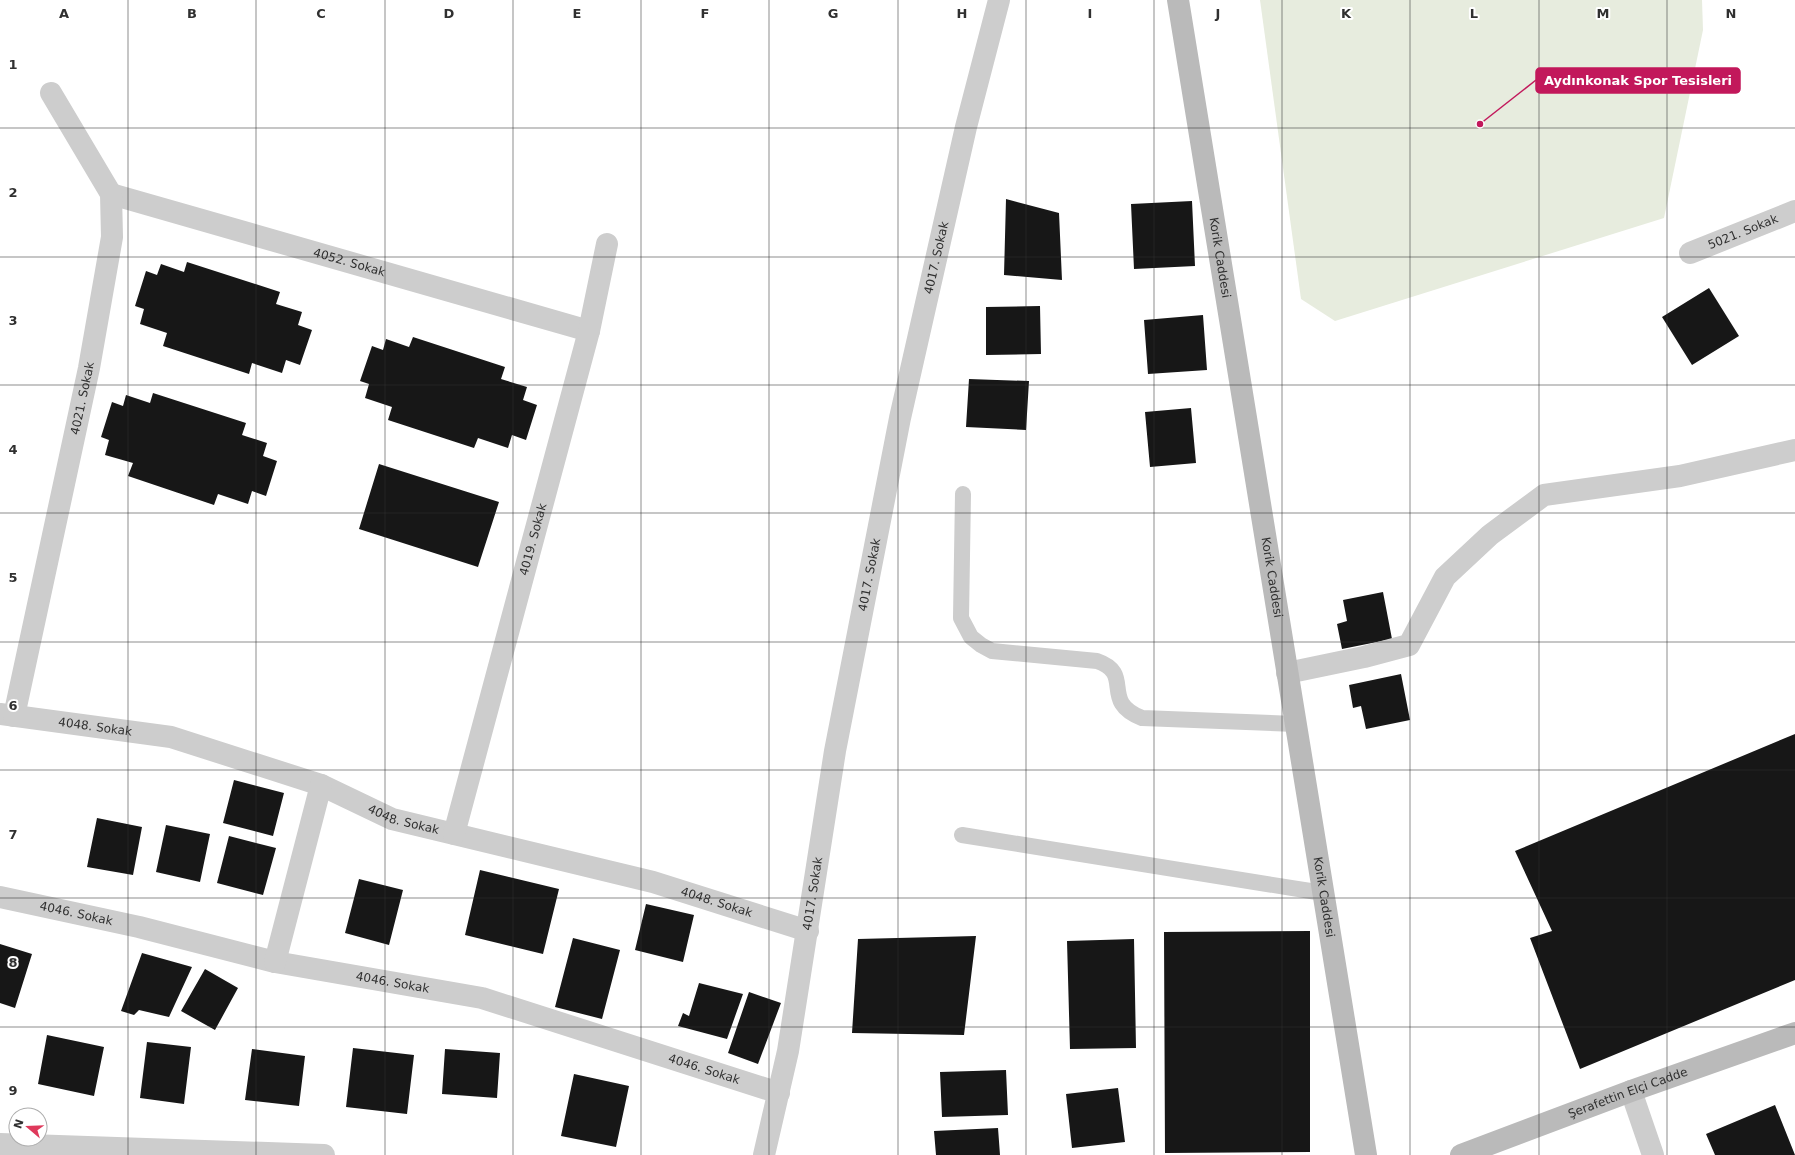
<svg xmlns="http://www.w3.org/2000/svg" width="1795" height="1155" viewBox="0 0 1795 1155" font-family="'DejaVu Sans',sans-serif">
<rect width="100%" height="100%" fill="#fff"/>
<path fill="#e7ecde" d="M1260,0H1702L1703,30L1664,218L1335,321L1301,299Z"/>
<path fill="#171717" d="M1006,199L1059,213L1062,280L1004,275Z
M1192,201L1195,266L1134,269L1131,204Z
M187,262L280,292L276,304L302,312L298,325L312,330L300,365L286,360L282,373L252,363L249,374L163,346L167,333L140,324L144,309L135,306L146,271L157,275L161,264L184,272Z
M1709,288L1739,336L1692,365L1662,317Z
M1040,306L1041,354L986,355V307Z
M1203,315L1207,370L1148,374L1144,320Z
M413,337L505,367L501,379L527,387L523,400L537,405L526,440L512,435L508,448L478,438L474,448L388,420L392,407L365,398L369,384L360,381L372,346L383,350L386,339L409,347Z
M969,379L1029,381L1026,430L966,427Z
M153,393L246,423L242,435L267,443L263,456L277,461L266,496L252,491L248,504L218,494L214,505L128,476L133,463L105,455L109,440L101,437L112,402L123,406L126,395L150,403Z
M1191,408L1196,463L1150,467L1145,412Z
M379,464L499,502L478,567L359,529Z
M1383,592L1392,639L1342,649L1337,624L1347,621L1343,600Z
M1401,674L1410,720L1366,729L1361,706L1353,708L1349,685Z
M1795,734V980L1580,1069L1530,938L1552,931L1515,851Z
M234,780L284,793L273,836L223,823Z
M97,818L142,827L133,875L87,867Z
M166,825L210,834L200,882L156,872Z
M229,836L276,848L263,895L217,883Z
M480,870L559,889L543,954L465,935Z
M359,879L403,890L389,945L345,933Z
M646,904L694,915L683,962L635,950Z
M1310,931V1152L1165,1153L1164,932Z
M976,936L964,1035L852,1033L858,939Z
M573,938L620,950L602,1019L555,1007Z
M1134,939L1136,1048L1070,1049L1067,941Z
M0,944L32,954L15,1008L0,1003Z
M142,953L192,967L169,1017L139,1010L134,1015L121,1011Z
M205,969L238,988L215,1030L181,1011Z
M699,983L743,994L727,1039L678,1026L683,1013L689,1016Z
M749,992L781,1003L758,1064L728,1053Z
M47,1035L104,1047L94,1096L38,1084Z
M147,1042L191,1047L184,1104L140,1098Z
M353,1048L414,1055L407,1114L346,1107Z
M252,1049L305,1056L299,1106L245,1100Z
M445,1049L500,1053L497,1098L442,1094Z
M1006,1070L1008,1115L942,1117L940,1072Z
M574,1074L629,1086L616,1147L561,1136Z
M1118,1088L1125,1142L1072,1148L1066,1094Z
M1775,1105L1795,1155H1715L1706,1134Z
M998,1128L1000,1155H936L934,1131Z"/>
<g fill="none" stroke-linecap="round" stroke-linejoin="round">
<path stroke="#cdcdcd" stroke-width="16" d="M963,494L961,618L971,637L981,645L992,651L1097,661C1135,674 1099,701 1142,718L1295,724
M962,835L1323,893"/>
<g stroke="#cdcdcd" stroke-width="22">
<path id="s1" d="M111,194L589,331"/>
<path id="s2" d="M1690,253L1795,211"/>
<path d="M1287,673L1364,657L1409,645L1445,577L1490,535L1544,495L1680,476L1795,450"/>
<path id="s3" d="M0,714L171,737L321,785L392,819L653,882L808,931"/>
<path id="s4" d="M14,716L89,368L112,237L111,194L51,93"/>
<path id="s5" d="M454,834L589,331L607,244"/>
<path id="s6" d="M0,897L139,927L275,962L482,998L779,1093"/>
<path d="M275,962L321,785"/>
<path d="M1631,1091L1653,1155"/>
<path d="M0,1144L324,1155"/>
<path id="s7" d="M764,1155L788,1051L835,751L900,418L966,127L999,0"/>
</g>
<g stroke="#bababa" stroke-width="22">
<path id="s8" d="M1178,0L1366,1155"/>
<path id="s9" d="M1461,1155L1631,1091L1795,1033"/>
</g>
</g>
<path fill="none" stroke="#303030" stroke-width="1" stroke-opacity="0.55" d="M128,0V1155M256,0V1155M385,0V1155M513,0V1155M641,0V1155M769,0V1155M898,0V1155M1026,0V1155M1154,0V1155M1282,0V1155M1410,0V1155M1539,0V1155M1667,0V1155M0,128H1795M0,257H1795M0,385H1795M0,513H1795M0,642H1795M0,770H1795M0,898H1795M0,1027H1795"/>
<g text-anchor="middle" stroke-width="4" stroke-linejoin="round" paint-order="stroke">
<g font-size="12" fill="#303030" stroke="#fff">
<text dy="4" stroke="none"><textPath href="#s2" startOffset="57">5021. Sokak</textPath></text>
<text dy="4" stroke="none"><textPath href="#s7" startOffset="914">4017. Sokak</textPath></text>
<text dy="4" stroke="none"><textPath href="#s8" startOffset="261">Korik Caddesi</textPath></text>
<text dy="4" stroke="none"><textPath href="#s1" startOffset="248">4052. Sokak</textPath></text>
<text dy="4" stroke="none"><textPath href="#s4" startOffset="325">4021. Sokak</textPath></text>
<text dy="4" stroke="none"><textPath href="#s5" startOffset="305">4019. Sokak</textPath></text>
<text dy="4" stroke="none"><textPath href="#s7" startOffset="590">4017. Sokak</textPath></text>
<text dy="4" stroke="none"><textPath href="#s8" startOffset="585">Korik Caddesi</textPath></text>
<text dy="4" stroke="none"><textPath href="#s3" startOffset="96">4048. Sokak</textPath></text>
<text dy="4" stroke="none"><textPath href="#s3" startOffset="420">4048. Sokak</textPath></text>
<text dy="4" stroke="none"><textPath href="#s7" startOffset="266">4017. Sokak</textPath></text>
<text dy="4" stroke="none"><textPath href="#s8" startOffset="909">Korik Caddesi</textPath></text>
<text dy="4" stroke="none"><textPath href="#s3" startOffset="744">4048. Sokak</textPath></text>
<text dy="4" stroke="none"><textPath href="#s6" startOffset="78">4046. Sokak</textPath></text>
<text dy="4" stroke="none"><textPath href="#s6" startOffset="402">4046. Sokak</textPath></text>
<text dy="4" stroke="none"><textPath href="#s6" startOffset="726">4046. Sokak</textPath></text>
<text dy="4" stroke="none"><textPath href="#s9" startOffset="178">Şerafettin Elçi Cadde</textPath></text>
</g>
</g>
<g font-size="13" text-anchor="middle" font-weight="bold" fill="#303030" stroke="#fff" stroke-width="4" stroke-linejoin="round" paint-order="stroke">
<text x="64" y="18">A</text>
<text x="192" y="18">B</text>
<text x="321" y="18">C</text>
<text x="449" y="18">D</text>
<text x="577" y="18">E</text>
<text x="705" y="18">F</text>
<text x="833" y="18">G</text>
<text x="962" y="18">H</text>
<text x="1090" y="18">I</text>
<text x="1218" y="18">J</text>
<text x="1346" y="18">K</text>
<text x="1474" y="18">L</text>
<text x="1603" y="18">M</text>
<text x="1731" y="18">N</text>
<text x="13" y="69">1</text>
<text x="13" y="197">2</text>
<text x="13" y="325">3</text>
<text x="13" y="454">4</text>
<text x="13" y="582">5</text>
<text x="13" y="710">6</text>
<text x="13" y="839">7</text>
<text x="13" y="967">8</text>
<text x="13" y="1095">9</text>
</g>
<path fill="none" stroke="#c2185b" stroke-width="1.5" d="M1480 124L1536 80"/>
<circle fill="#c2185b" stroke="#fff" stroke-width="1.5" cx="1480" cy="124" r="4"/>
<rect fill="#c2185b" stroke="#c2185b" stroke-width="1.5" x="1536" y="68" width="204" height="25" rx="4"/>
<g font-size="13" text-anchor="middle" font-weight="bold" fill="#fff">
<text x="1638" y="85">Aydınkonak Spor Tesisleri</text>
</g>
<g transform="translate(28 1127) rotate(289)"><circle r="19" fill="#ffffff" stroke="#acacac"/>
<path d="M0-3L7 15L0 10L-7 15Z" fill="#df395b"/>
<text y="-6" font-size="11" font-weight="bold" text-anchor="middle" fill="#303030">N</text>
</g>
</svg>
